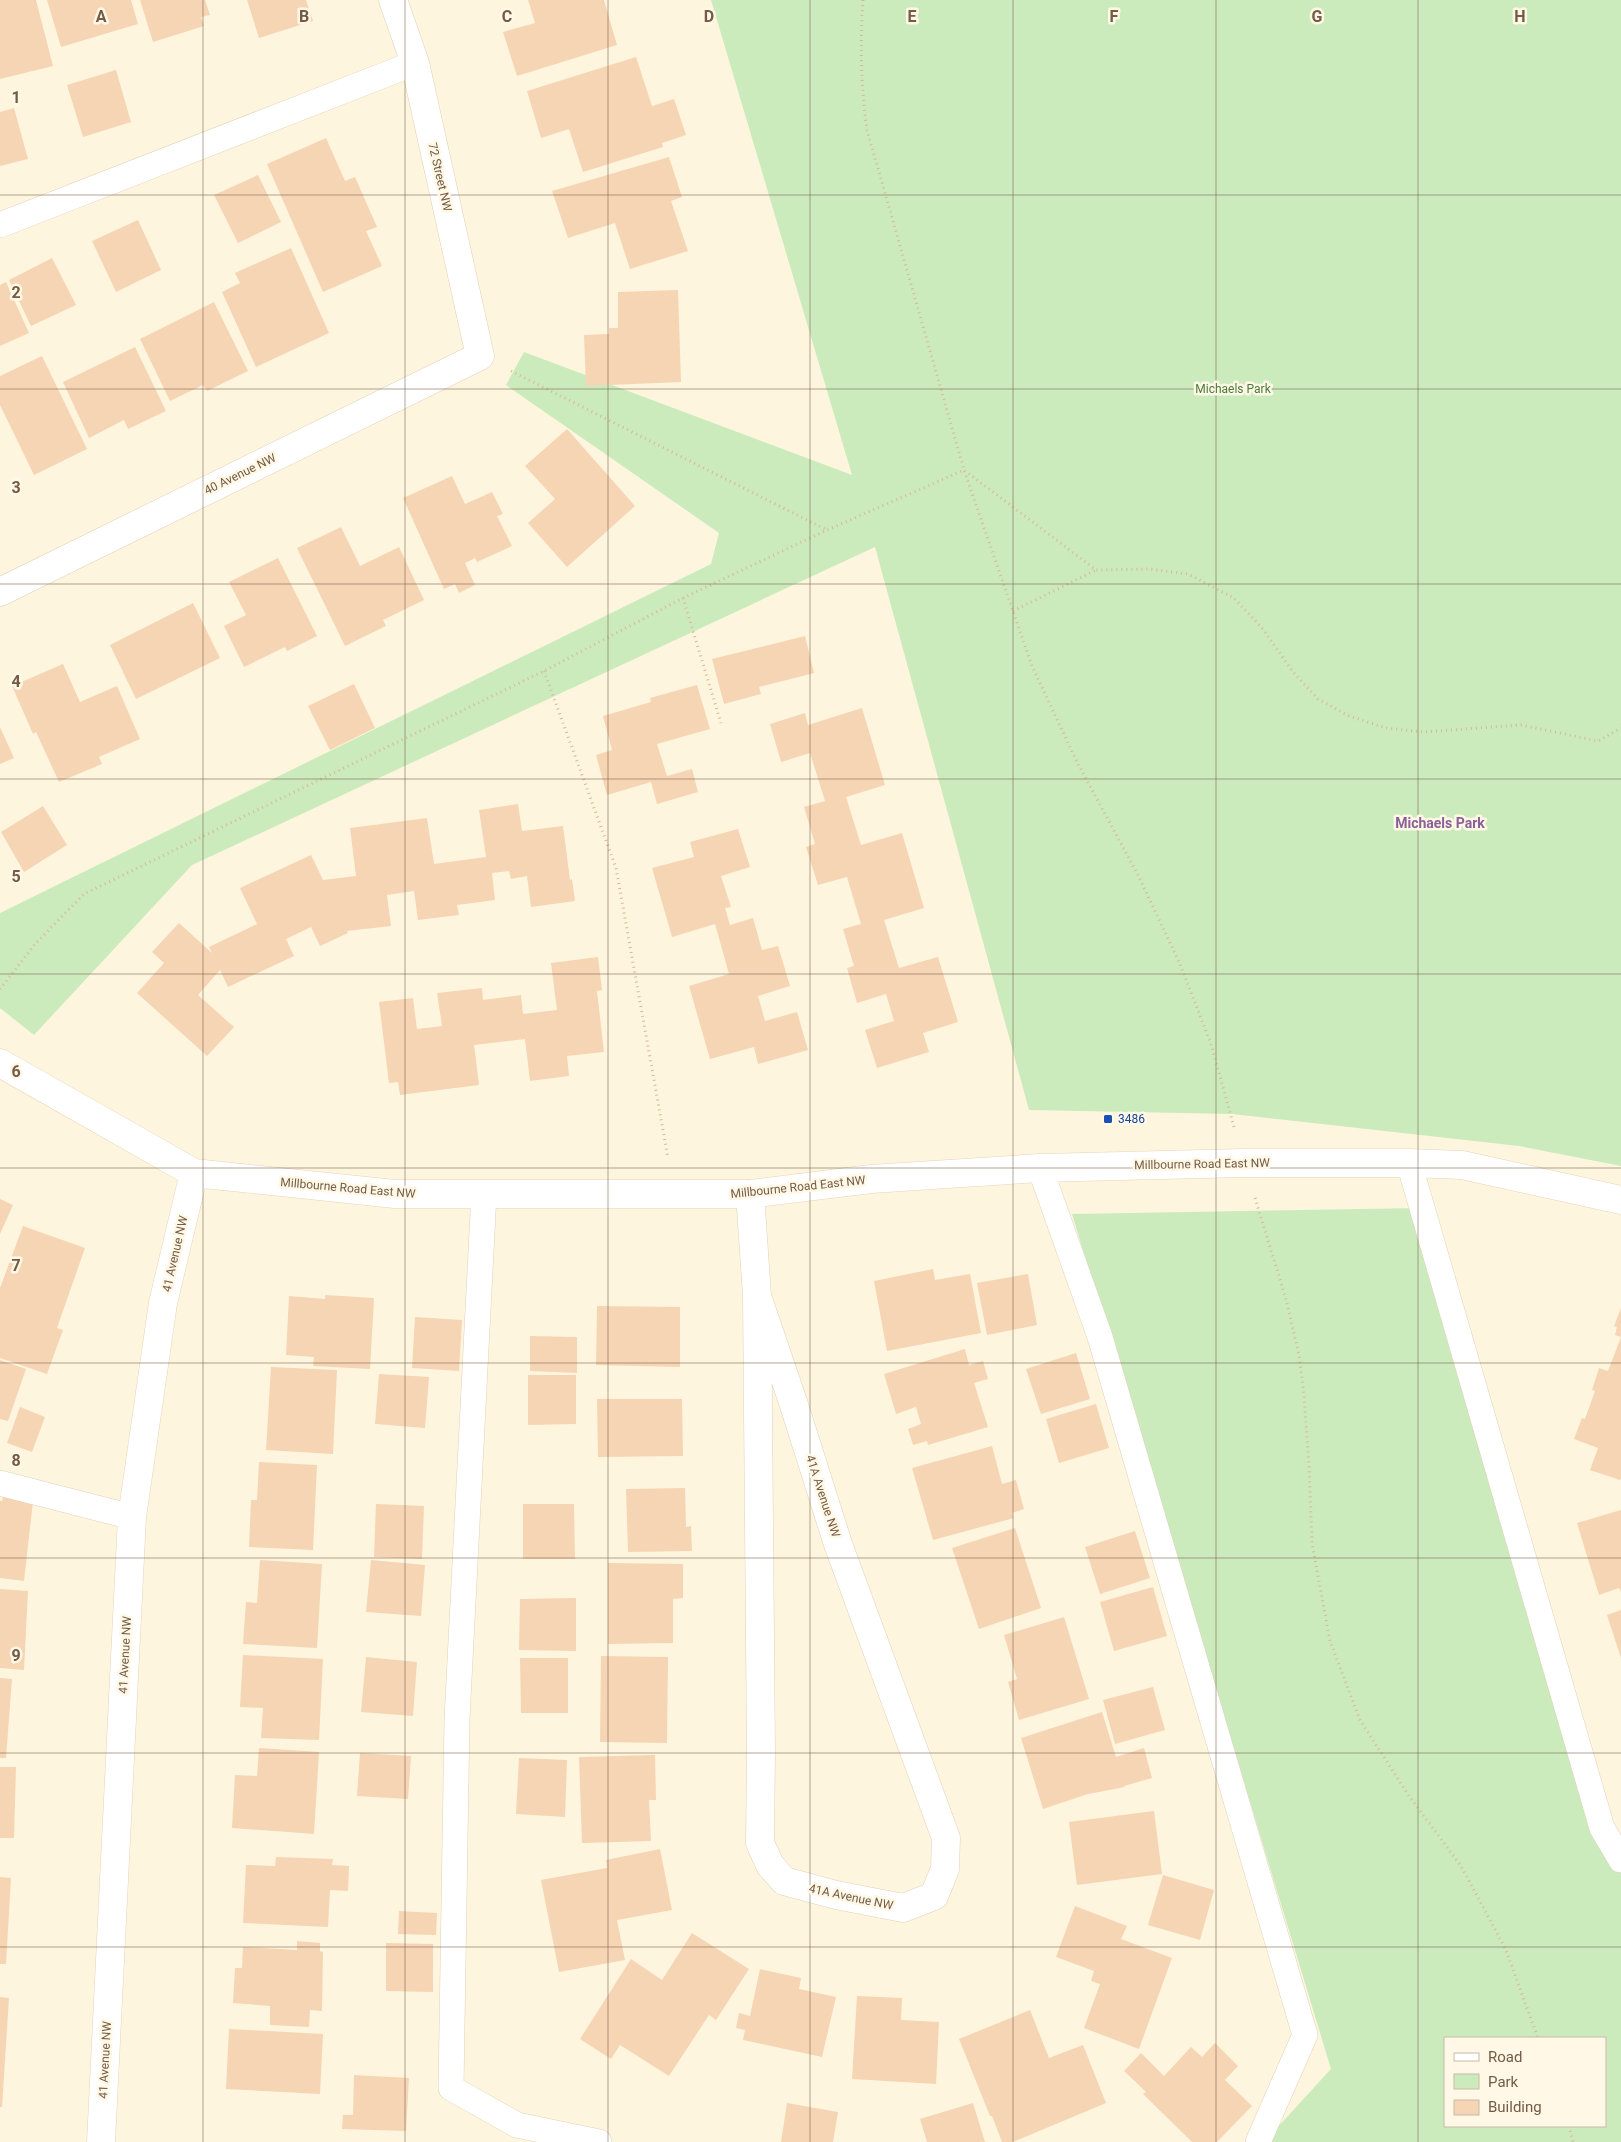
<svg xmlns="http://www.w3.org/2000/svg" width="1621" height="2142" viewBox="0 0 1621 2142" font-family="Roboto,sans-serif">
<rect width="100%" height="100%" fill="#fef5de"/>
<path fill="#cbebbd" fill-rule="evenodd" d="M711,0H1621V1166L1519,1146L1232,1114L1029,1110L875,547L192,865L34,1035L0,1008V913L711,564L719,533L506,385L524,352L852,475Z
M1422,1208L1621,1860V2142H1264L1331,2069L1072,1214ZM1445,2038H1605V2126H1445Z"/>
<path fill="#f5d5b4" d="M0,0H36L53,66L0,79Z
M47,0H131L138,24L61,47Z
M140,0H205L210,15L201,17L204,26L153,42Z
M247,0H306L313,21L259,38Z
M528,0H604L617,45L517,76L503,32L535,23Z
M636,57L652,106L674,99L686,135L662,143L663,147L583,172L569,129L541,138L527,91Z
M116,70L131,122L83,137L67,85Z
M14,108L28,159L0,166V112Z
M326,138L345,181L355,177L377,227L366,231L382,266L323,292L267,164Z
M669,157L682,197L671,201L688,251L630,269L615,223L568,238L552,191Z
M258,175L281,222L238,243L214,195Z
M138,220L161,270L116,292L92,241Z
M291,248L329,333L256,367L222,292L240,283L235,273Z
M52,258L76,305L31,326L9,280Z
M6,282L29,333L0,346V285Z
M678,290L681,382L586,386L584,335L609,334V328H618V292Z
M214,302L248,371L207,391L203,385L170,401L140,339Z
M135,347L166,411L128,429L124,420L89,438L63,382Z
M42,356L87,449L34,475L0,405V376Z
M567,429L635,506L567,567L528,523L555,499L525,466Z
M452,476L465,504L492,492L503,514L497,516L512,546L477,562L475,558L465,563L475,585L459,593L455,584L444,589L403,498Z
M341,527L360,566L399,547L424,600L383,620L386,626L345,646L297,548Z
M278,558L317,636L287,651L285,647L244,667L224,626L246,615L229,582Z
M193,603L220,658L136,699L110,645Z
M805,636L814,673L759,687L761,694L724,704L712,659Z
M63,664L80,702L117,686L140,739L99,757L102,764L59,782L36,732L33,734L12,686Z
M354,684L375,728L330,750L308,706Z
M697,685L710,729L657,744L667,776L692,769L698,792L657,804L651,782L607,795L596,755L612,750L603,716L651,702L650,698Z
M862,708L885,785L846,797L861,845L902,833L924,908L884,920L899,968L938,957L958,1022L923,1033L929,1052L877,1068L865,1030L894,1021L886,994L857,1003L847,968L854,966L843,929L861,924L847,877L818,885L806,847L815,844L804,807L825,801L810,753L781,762L770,724L805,713L808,725Z
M0,727L14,758L0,764Z
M518,804L522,831L563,826L570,880L572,879L575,901L531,907L527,876L511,879L509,871L492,873L495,900L457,905L459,915L418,920L414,891L387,895L391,926L347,931L348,933L320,946L311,927L286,939L294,956L228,987L220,970L198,995L234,1027L207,1056L137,993L164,963L152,952L179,923L212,953L209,947L257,924L240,888L311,855L323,880L356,876L350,828L427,818L434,864L486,857L479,810Z
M43,806L67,845L24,872L1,832Z
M738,829L750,867L721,876L731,907L725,908L730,925L753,918L762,950L778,946L790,986L758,996L765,1021L797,1012L808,1050L758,1064L754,1047L710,1059L689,986L729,974L715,924L672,937L652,868L694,857L690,842Z
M598,957L602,990L597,991L604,1052L567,1056L569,1076L530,1081L525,1039L474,1045L479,1085L400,1095L398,1082L389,1083L379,1002L413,998L417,1029L442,1026L437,993L482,988L483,1000L521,995L523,1014L557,1010L551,963Z
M0,1199L13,1205L0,1234Z
M23,1226L85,1248L57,1328L63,1330L47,1374L0,1358V1288Z
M933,1269L935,1280L970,1274L981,1333L887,1351L874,1281Z
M1028,1274L1037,1325L987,1335L977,1283Z
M325,1295L374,1298L370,1369L313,1366L314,1357L286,1355L289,1296L325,1299Z
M597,1306L680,1307V1367L596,1365Z
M1621,1308V1478L1620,1480L1590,1470L1598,1448L1574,1439L1582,1418L1585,1419L1595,1391L1592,1390L1599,1368L1608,1371L1621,1337L1615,1335L1617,1327L1614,1326Z
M415,1317L462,1320L459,1371L412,1368Z
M530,1336L577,1337V1373L530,1371Z
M965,1349L969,1365L983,1361L988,1379L974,1383L988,1427L928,1445L927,1441L913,1445L908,1429L921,1424L916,1407L896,1414L884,1374Z
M1076,1353L1090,1399L1041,1414L1026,1369Z
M0,1360L26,1369L8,1421L0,1419Z
M271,1367L337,1370L333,1454L266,1450Z
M379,1374L429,1377L425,1428L375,1424Z
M528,1375H576V1424L528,1425Z
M597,1399H682L683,1456L598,1457Z
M1096,1404L1109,1448L1059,1463L1046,1419Z
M20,1407L45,1417L32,1452L7,1443Z
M992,1446L1002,1484L1016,1480L1024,1509L1012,1513L1014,1518L933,1540L912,1468Z
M259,1462L317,1465L313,1550L249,1547L251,1500H257Z
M685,1488L686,1527L691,1526L692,1551L628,1552L626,1489Z
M3,1497L33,1501L24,1581L0,1578V1501H2Z
M376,1504L424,1506L422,1559L374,1557Z
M523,1504H574L575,1559H523Z
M1621,1510V1592L1619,1588L1599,1595L1577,1523Z
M1015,1528L1041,1608L979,1629L952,1548Z
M1135,1531L1150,1578L1100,1594L1085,1547Z
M260,1560L322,1564L317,1648L243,1644L246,1602L257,1603Z
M371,1560L425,1565L421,1616L366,1612Z
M608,1563L683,1564V1598L673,1599V1643L608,1644Z
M1153,1587L1167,1636L1114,1651L1100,1602Z
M0,1589L28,1591L24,1670L0,1668Z
M576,1598V1651L519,1650L520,1599Z
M1621,1610V1658L1607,1615Z
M1064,1617L1089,1699L1019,1720L1008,1682L1017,1679L1004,1635Z
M243,1655L323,1659L319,1740L261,1738L263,1708L240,1707Z
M601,1656L668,1657L667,1743L600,1742Z
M366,1657L417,1662L413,1716L361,1712Z
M520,1658H568V1713H521Z
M0,1678L12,1679L6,1758H0Z
M1153,1687L1165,1730L1115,1744L1103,1700Z
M1102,1712L1116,1757L1144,1748L1152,1778L1124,1786L1125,1787L1088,1794L1043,1809L1021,1738Z
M259,1748L319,1752L314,1834L232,1828L235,1775L257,1776Z
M360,1753L411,1756L408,1799L357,1796Z
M655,1755L656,1800H649L651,1841L582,1843L579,1757Z
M519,1758L567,1760L565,1817L516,1814Z
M0,1767H16L14,1838H0Z
M1154,1811L1162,1874L1077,1885L1069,1822Z
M660,1849L672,1910L617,1920L625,1960L559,1972L541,1880L607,1868L606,1860Z
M276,1857L333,1859L332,1865L349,1866L348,1891L330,1890L328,1927L243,1923L246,1865L275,1866Z
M1163,1875L1214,1890L1200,1940L1148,1925Z
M0,1877L11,1878L6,1964H0Z
M1075,1906L1127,1926L1121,1939L1172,1958L1139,2049L1084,2028L1100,1984L1091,1981L1094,1971L1056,1957Z
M399,1911L437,1913L436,1935L398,1934Z
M692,1933L749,1969L716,2020L709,2015L669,2076L620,2045L611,2059L580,2039L631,1959L662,1980Z
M297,1941L320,1943V1951L323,1952L322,2011L310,2010L309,2027L270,2025V2006L233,2003L235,1968H242L243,1947L297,1950Z
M386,1943L433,1944V1992L386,1991Z
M760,1969L801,1978L799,1989L836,1997L822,2057L743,2040L745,2030L736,2028L739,2013L750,2016Z
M857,1996L902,1998L901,2020L939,2022L936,2084L852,2079Z
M0,1997L9,1998L2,2107H0Z
M1030,2010L1049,2058L1083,2045L1106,2103L1013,2142H1002L992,2116H990L959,2039Z
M229,2029L323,2034L320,2094L226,2089Z
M1215,2043L1238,2066L1225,2080L1252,2106L1217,2142H1192L1143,2094L1146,2092L1124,2071L1141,2053L1164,2076L1191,2047L1202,2057Z
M354,2075L409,2078L406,2131L342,2129L343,2115H353Z
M787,2103L838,2112L833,2142H781Z
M973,2103L985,2142H927L920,2119Z"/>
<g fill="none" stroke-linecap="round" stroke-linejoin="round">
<g stroke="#e2d1ba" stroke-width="26">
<path id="lane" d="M0,225L415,63
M1409,1163L1602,1828L1621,1860
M1040,1168L1100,1337L1305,2035L1258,2142
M484,1193L457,1719L451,2088L517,2125L599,2142
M0,1483L132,1517"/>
</g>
<g stroke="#e2d1ba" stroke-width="29">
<path id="street" d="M0,592L480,356L415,63L393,0
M750,1194L757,1296L761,1754L760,1843L770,1865L784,1881L836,1895L903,1908L934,1896L945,1869L946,1838L838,1544L793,1402L757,1296"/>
</g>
<g stroke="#e7d3b8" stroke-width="29">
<path id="secondary" d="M0,1063L194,1173L395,1194H750L871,1179L1040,1168L1244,1163H1409L1462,1165L1621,1200
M101,2142L132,1517L163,1303L194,1173"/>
</g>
<path stroke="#d9b898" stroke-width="3" stroke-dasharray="1 4" stroke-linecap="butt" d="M863,0C860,44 861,86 867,130L964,470L1032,666L1077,762L1138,875L1180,964L1211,1044L1234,1127
M511,371L827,530
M683,598L721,723
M1013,611L1096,570
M544,671L616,868L668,1158
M0,989L35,944L84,894L544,671L683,598L827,530L964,470L1096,570L1149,569L1188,574L1234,598L1262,628L1293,672L1318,699L1349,716L1386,728L1423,732L1521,725L1598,741L1621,728
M1255,1198L1286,1299L1299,1355L1304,1395L1309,1465L1312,1543L1330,1641L1360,1720L1409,1796L1461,1866L1505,1948L1538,2038
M1569,2126L1573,2142"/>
<use href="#lane" stroke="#fff" stroke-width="25"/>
<use href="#street" stroke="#fff" stroke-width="28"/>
<use href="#secondary" stroke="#fff" stroke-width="28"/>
</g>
<path fill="none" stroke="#755b45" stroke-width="1" stroke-opacity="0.55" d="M203,0V2142M405,0V2142M608,0V2142M810,0V2142M1013,0V2142M1216,0V2142M1418,0V2142M0,195H1621M0,389H1621M0,584H1621M0,779H1621M0,974H1621M0,1168H1621M0,1363H1621M0,1558H1621M0,1753H1621M0,1947H1621"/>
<rect fill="#1a4fb4" stroke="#fff8e6" stroke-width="2" x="1103" y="1114" width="10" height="10" rx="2.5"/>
<g text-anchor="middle" stroke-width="5" stroke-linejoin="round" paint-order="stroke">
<g font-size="12" fill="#755b45" stroke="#fff8e6">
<text transform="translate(440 177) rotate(77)" y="4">72 Street NW</text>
<text transform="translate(240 474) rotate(-26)" y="4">40 Avenue NW</text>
<text transform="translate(1202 1164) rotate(-1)" y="4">Millbourne Road East NW</text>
<text transform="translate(798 1187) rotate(-6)" y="4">Millbourne Road East NW</text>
<text transform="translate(348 1188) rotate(5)" y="4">Millbourne Road East NW</text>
<text transform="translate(175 1254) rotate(-77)" y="4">41 Avenue NW</text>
<text transform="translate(823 1496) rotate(72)" y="4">41A Avenue NW</text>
<text transform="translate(125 1655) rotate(-87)" y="4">41 Avenue NW</text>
<text transform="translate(851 1897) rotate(12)" y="4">41A Avenue NW</text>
<text transform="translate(105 2060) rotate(-87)" y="4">41 Avenue NW</text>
</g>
<g font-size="12" fill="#497c3c" stroke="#fff8e6">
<text x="1233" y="393">Michaels Park</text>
</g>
<g font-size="12" fill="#164399" stroke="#fff8e6" text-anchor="start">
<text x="1118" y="1123">3486</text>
</g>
<g font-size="14" font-weight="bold" fill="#8c6099" stroke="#fff8e6">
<text x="1440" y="828">Michaels Park</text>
</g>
</g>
<g font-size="16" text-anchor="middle" font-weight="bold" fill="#755b45" stroke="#fff8e6" stroke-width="5" stroke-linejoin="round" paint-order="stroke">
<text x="101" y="22">A</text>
<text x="304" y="22">B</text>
<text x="507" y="22">C</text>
<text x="709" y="22">D</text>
<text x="912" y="22">E</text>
<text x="1114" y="22">F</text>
<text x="1317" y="22">G</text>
<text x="1520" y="22">H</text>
<text x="16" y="103">1</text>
<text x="16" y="298">2</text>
<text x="16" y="493">3</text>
<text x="16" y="687">4</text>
<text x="16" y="882">5</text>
<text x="16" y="1077">6</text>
<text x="16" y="1271">7</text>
<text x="16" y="1466">8</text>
<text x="16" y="1661">9</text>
</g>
<rect x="1444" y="2037" width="162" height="90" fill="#fff8e6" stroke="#c8b9a6"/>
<rect x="1454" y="2053" width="25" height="8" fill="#ffffff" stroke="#c8b9a6"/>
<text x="1488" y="2062" font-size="15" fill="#755b45">Road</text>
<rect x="1454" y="2074" width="25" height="15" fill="#cbebbd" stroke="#c8b9a6"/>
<text x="1488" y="2087" font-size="15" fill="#755b45">Park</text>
<rect x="1454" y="2100" width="25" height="15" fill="#f5d5b4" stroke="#c8b9a6"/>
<text x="1488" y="2112" font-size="15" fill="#755b45">Building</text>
</svg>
